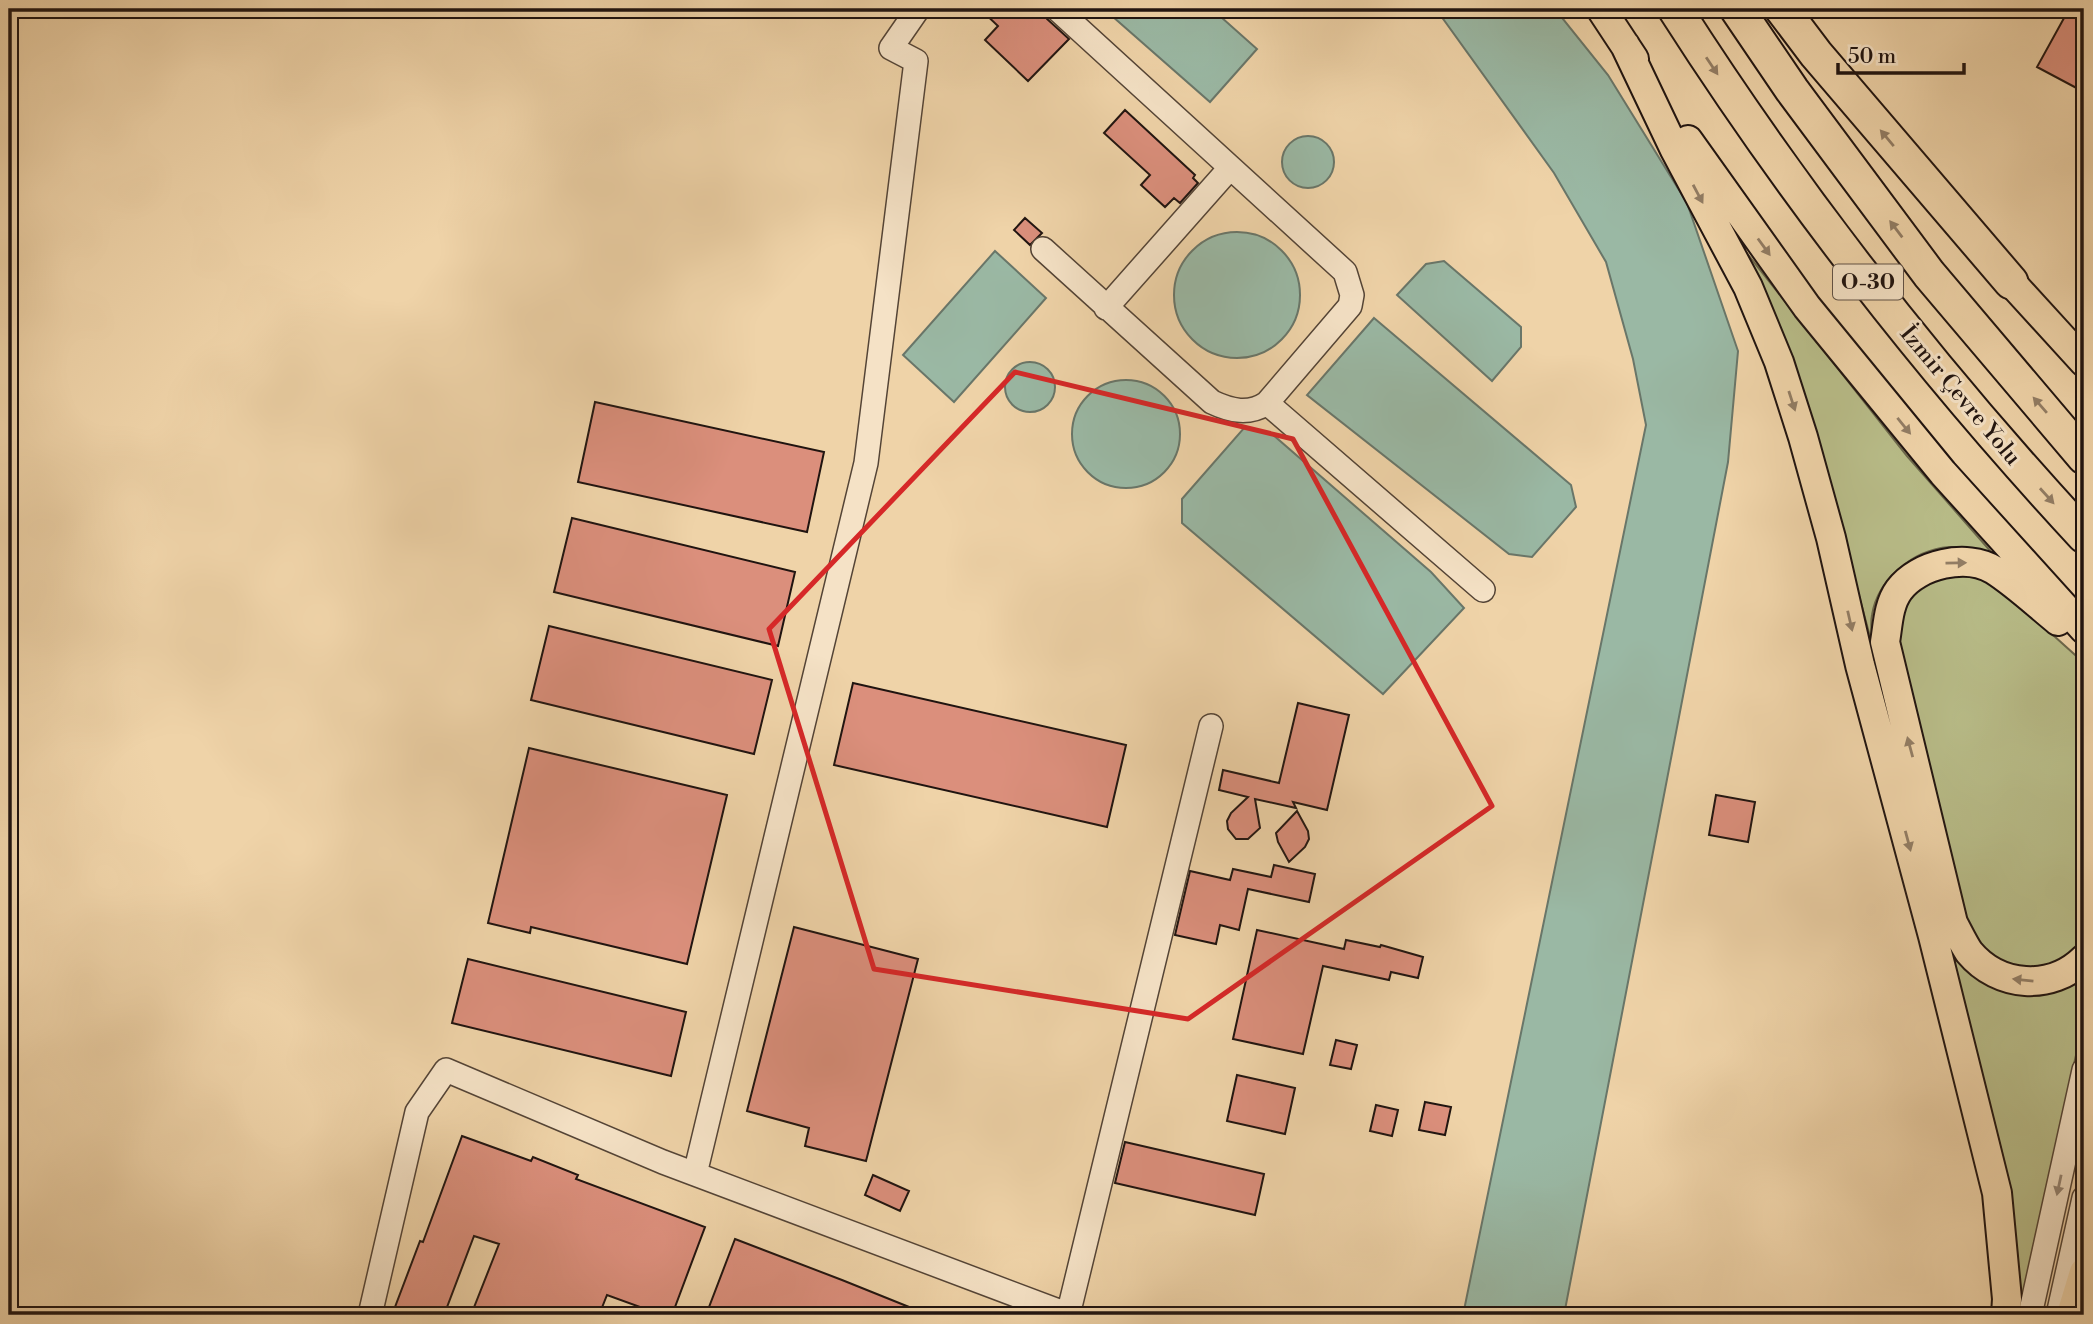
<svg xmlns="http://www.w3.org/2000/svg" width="2093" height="1324" viewBox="0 0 2093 1324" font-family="'Libre Bodoni',serif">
<rect width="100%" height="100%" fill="#efd3a8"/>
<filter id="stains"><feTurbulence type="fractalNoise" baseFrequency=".00286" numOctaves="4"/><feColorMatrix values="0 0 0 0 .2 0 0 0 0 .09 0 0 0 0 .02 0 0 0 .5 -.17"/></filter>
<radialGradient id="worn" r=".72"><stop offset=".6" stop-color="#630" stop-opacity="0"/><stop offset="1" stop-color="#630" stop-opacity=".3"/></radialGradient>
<path fill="#b8bc88" stroke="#6c684c" stroke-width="2" d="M1742,247L1907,456L1993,554C1979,551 1964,547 1949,547C1913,550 1878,579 1872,615C1870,625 1872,638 1873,648L1812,419L1779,329Z
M1935,575H1977L2004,591L2084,663V943C2056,972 2011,978 1981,948C1974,940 1969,928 1964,919L1895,642C1903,606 1902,596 1935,575Z
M1945,940L1970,968L2084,973V1019L2019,1313L2017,1249L2007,1189Z"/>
<path fill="#9ab8a4" stroke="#697669" stroke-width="2" d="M1104,9H1212L1257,49L1210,102Z
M1436,9H1555L1608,75L1687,203L1738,351L1728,462L1564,1315H1463L1646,425L1633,359L1606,262L1554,173Z
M1282 162a26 26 0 1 1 52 0a26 26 0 1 1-52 0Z
M1174 295a63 63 0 1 1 126 0a63 63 0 1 1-126 0Z
M995,251L1046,298L954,402L903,355Z
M1444,261L1521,327V347L1492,381L1397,295L1426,264Z
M1374,318L1571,485L1576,507L1532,557L1509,554L1307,395Z
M1005 387a25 25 0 1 1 50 0a25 25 0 1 1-50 0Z
M1072 434a54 54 0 1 1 108 0a54 54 0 1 1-108 0Z
M1244,428L1272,434L1431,572L1464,608L1383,694L1182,523V499Z"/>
<path fill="#db8f7c" stroke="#201410" stroke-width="2" d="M980,9H1043L1047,19L1069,39L1028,81L985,40L998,26Z
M2069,9H2084V92L2037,67Z
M1125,110L1195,175L1193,178L1198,183L1180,203L1174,198L1165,207L1141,185L1150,175L1104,133Z
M1025,218L1042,233L1030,245L1014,230Z
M595,402L824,452L807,532L578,482Z
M572,518L795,572L778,646L554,592Z
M549,626L772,680L754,754L531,700Z
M853,683L1126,745L1107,827L834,765Z
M1298,703L1349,715L1327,810L1293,802L1296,808L1255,799L1260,828L1248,839H1236L1228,829L1227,821L1231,813L1248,797L1219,790L1223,770L1279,783Z
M529,748L727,795L687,964L531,927L530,933L488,923Z
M1716,795L1755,802L1748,842L1709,835Z
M1297,811L1308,831L1309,839L1305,847L1289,862L1278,842L1276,833Z
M1274,865L1315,874L1309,902L1248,889L1239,930L1220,925L1216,944L1175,935L1190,871L1230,880L1233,869L1271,877Z
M794,927L918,959L866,1161L805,1146L809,1128L747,1111Z
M1257,930L1344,949L1346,940L1380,947L1381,945L1423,957L1418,978L1391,972L1389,980L1323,966L1303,1054L1233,1039Z
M468,959L686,1012L671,1076L452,1023Z
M1336,1040L1357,1045L1351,1069L1330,1065Z
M1237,1075L1295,1088L1285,1134L1227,1121Z
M1425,1102L1451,1107L1445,1135L1419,1130Z
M1376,1105L1398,1110L1392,1136L1370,1131Z
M462,1136L531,1161L533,1157L578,1175L576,1179L705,1227L672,1315H662L607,1295L599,1315H471L499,1244L474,1236L444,1315H392L420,1241L423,1242Z
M1125,1142L1264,1174L1255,1215L1115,1183Z
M873,1175L909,1191L900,1211L865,1195Z
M735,1239L842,1280L929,1315H706Z"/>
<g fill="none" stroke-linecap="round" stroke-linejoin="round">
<g stroke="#544436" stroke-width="26">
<path id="minor" d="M1043,249L1212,402C1231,411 1249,415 1267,403L1350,306L1352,295L1345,272L1057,9
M1106,308L1230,168
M1267,403L1483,590
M695,1174L866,463L916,61L891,48L918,9
M370,1315L417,1112L446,1070L663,1162L1069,1315
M1068,1315L1211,726
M2030,1315L2084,1070
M2058,1315L2084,1198"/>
</g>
<g stroke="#201410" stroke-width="32">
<path id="major" d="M1601,9L1634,59
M1625,45L1675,150L1748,287L1779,362L1803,437L1831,538L1860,665L1933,936L1997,1193L2007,1299L2006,1315
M1688,140L1807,307L1943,473L2084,629
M2011,282L2084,362
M2058,621C2037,604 2016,584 1994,570C1967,553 1918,564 1899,590C1888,605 1888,625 1885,642L1953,923C1958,932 1963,943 1969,952C1999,988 2051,991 2084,959
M2071,1315L2084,1272"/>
</g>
<g stroke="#201410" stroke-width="37">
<path id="highway" d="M1675,9C1794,195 1934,374 2084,536
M1737,9L1792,90L1929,274L2084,457
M1782,9L1816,54L2011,282"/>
</g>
<use href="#minor" stroke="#f5e2c6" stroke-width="23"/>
<use href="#major" stroke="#efd3a8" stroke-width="28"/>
<use href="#highway" stroke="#efd3a8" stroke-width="33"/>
</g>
<defs><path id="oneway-solid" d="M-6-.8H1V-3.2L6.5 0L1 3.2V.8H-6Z" transform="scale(1.75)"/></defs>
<g fill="#927d64">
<use href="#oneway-solid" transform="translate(1712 66) rotate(56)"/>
<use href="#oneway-solid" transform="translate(1887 138) rotate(-130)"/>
<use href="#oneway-solid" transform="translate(1698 194) rotate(62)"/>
<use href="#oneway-solid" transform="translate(1896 229) rotate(-127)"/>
<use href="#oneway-solid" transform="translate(1764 247) rotate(54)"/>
<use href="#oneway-solid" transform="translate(1792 401) rotate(72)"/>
<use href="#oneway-solid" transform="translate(2040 405) rotate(-131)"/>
<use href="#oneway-solid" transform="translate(1904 426) rotate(51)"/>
<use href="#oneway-solid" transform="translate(2047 496) rotate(48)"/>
<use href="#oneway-solid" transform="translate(1956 563) rotate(-1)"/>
<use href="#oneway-solid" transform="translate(1850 621) rotate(77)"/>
<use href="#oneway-solid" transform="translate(1910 747) rotate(-105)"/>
<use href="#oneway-solid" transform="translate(1908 841) rotate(75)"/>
<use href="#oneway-solid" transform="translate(2023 980) rotate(-174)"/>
</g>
<use fill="#958574" href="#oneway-solid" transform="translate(2059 1185) rotate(102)"/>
<path fill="none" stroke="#d62828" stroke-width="5" stroke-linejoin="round" d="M1015,372L1293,439L1492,806L1188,1019L874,969L769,629Z"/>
<g text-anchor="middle" stroke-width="6" stroke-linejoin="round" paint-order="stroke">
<rect fill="#f5e2c6" stroke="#605247" stroke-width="2" x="1833" y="264.5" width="70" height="35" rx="5"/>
<g font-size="21" font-weight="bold" fill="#201410">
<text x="1868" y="289">O-30</text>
</g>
<g font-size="23" fill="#201410" stroke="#f5e2c6">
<text transform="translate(1961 395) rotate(50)" y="8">İzmir Çevre Yolu</text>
</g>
</g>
<rect width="2093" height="1324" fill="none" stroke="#efd3a8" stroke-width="35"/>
<rect x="10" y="10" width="2072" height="1303" fill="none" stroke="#201410" stroke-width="3.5"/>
<rect x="18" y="18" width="2058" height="1289" fill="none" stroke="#201410" stroke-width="2"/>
<path d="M1838 63v10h126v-10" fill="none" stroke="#201410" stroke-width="3.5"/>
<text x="1848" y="63" font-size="21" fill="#201410" stroke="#f5e2c6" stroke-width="5" paint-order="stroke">50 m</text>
<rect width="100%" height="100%" filter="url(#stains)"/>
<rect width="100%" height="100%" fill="url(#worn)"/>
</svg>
